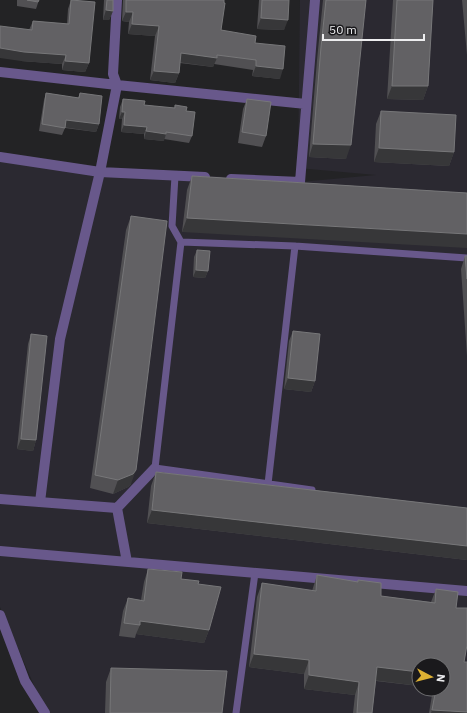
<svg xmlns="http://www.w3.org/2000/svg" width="467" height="713" viewBox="0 0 467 713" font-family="'IBM Plex Sans',sans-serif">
<rect width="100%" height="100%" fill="#232325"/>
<path fill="#2b2931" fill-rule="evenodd" d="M300,0H467V713H46L0,607V161L300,182L376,175L298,168ZM419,665H443V689H419Z"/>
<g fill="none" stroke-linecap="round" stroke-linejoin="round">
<path stroke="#68588b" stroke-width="7" d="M175,176L172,226L181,242
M268,484L295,246
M312,490L155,468L181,242L295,246L467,258
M236,713L255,573"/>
<path stroke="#68588b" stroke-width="10" d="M0,72L117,85L306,104
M0,157L100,172L205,177
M231,179L300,182L315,0
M0,499L117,508L155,468
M40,502L60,339L100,172L117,85L113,74L117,0
M117,508L127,562
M0,551L467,591
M0,615L25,681L45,713"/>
</g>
<path fill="#515053" d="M17,0H39L36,9L17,6Z
M71,0L89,63L85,72L62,70V64L21,61L29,30L33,21L67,24L68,9Z
M104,0H113V11L109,20H103Z
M123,0H224L221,30L255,43L280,79L252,76L253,70L214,64L213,67L180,63L179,73L175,83L150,80L155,36L128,34L129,22L122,21Z
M259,0H289L284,30L257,29Z
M323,0H366L346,159L309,157L317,60Z
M393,0H433L428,86L423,100L387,99Z
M462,0H467V55Z
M46,93L78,98L80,93L99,124L96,132L65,128L62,135L39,131L44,100Z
M123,99L144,105L174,108L175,105L186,111L192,136L189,143L164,139V141L144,139V134L121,132L122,119H119L120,107Z
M247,99L266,136L262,147L238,143L243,109Z
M381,111L454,152L449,166L374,162L376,124Z
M192,176L467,193L182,232L187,190Z
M131,216V484L128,487L113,494L90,488L126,230Z
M197,250L208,271L205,278L193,277L194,257Z
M465,256H467V356L461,269Z
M293,331L315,381L311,392L284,389L289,341Z
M31,334L36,440L33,451L17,449L28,344Z
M156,472L467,508V560L147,523L151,486Z
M148,569L198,584L209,630L204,643L136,634L135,638L119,636L123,611L128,598L141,600L144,582Z
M317,575L381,596L431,602L436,589L456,608L466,652L464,662L467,713H429L433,689H443V665H419V686L376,681L372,713H353L355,695L304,689V674L249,667L257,597L262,583L312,591Z
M111,668L222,713H105L106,682Z"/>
<path fill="#373739" d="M106,10L113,11L109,20H103Z
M126,12H133L129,22L122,21Z
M261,18L288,20L284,30L257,29Z
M132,24L159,26L155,36L128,34Z
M0,48L66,55L62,64L21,61L0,58Z
M181,53L217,58L213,67L178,62Z
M65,61L89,63L85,72L62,70Z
M256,66L283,69L280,79L252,76Z
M154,71L179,73L175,83L150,80Z
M392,86H428L423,100L387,99Z
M122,112H125L122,119H119Z
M66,120L99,124L96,132L63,127Z
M124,125L147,127L144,134L121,132Z
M146,131L166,134L164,141L144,139Z
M313,144L351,145L346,159L309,157Z
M379,148L454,152L449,166L374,162Z
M187,218L467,234V248L182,232Z
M196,270L208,271L205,278L193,277Z
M288,378L315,381L311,392L284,389Z
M21,439L36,440L33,451L17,449Z
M136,470L131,484L128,487L113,494L118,480Z
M152,510L467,546V560L147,523Z
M140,621L209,630L204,643L136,634L140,625Z
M254,654L309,660L304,674L249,667Z
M377,667L419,672V686L372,680Z
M309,675L359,682L355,695L304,689Z
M432,710L467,712V713H431Z"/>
<path fill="#626164" stroke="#777779" d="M27,0H39L38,2Z
M71,0L95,2L89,63L65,61L66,55L24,52L0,48V26L32,30L33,21L69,24Z
M107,0H113V11L106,10Z
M126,0H224V3H225L221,30L256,36L255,43L285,46L283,69L256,66V60L217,55V58L181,53L179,73L154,71L159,26L132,24L133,12H126Z
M262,0H289L288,20L261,18Z
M326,0H366L351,145L313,144L321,47Z
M397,0H433L428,86H392Z
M46,93L79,98L80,93L102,96L99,124L66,120L65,128L42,124Z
M123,99L145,101L144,105L175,108V105L187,107L186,111L195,112L192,136L166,132V134L146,131L147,127L124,125L125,112H122Z
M247,99L271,102L266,136L242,132Z
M381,111L456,115L454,152L379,148Z
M192,176L467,193V234L187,218Z
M131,216L167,221L136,470L133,474L118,480L95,475Z
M197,250L210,251L208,271L196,270Z
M465,256H467V279Z
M293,331L320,334L315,381L288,378Z
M31,334L47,336L36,440L21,439Z
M156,472L467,508V546L152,510Z
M148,569L182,572L181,579L199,581L198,584L221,587L209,630L140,621V625L124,623L128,598L144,601Z
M317,575L358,582V580L381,583V596L435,603L436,589L458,592L456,608H467V645L464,662H467V712L432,710L436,689H443V665H419V672L377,667L372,713H357L359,682L309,675V660L254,654L262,583L316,591Z
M111,668L227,671L222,713H110Z"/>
<g transform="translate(431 677) rotate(97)"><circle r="19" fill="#1a191c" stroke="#6e6e70"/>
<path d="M0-3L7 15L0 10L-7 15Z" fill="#deb133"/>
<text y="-6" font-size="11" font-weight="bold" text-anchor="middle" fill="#ededef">N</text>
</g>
<path d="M323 34v6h101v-6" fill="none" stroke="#ededef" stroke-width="2"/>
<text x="329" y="34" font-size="12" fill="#ededef" stroke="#1a191c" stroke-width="3" paint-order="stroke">50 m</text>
</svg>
